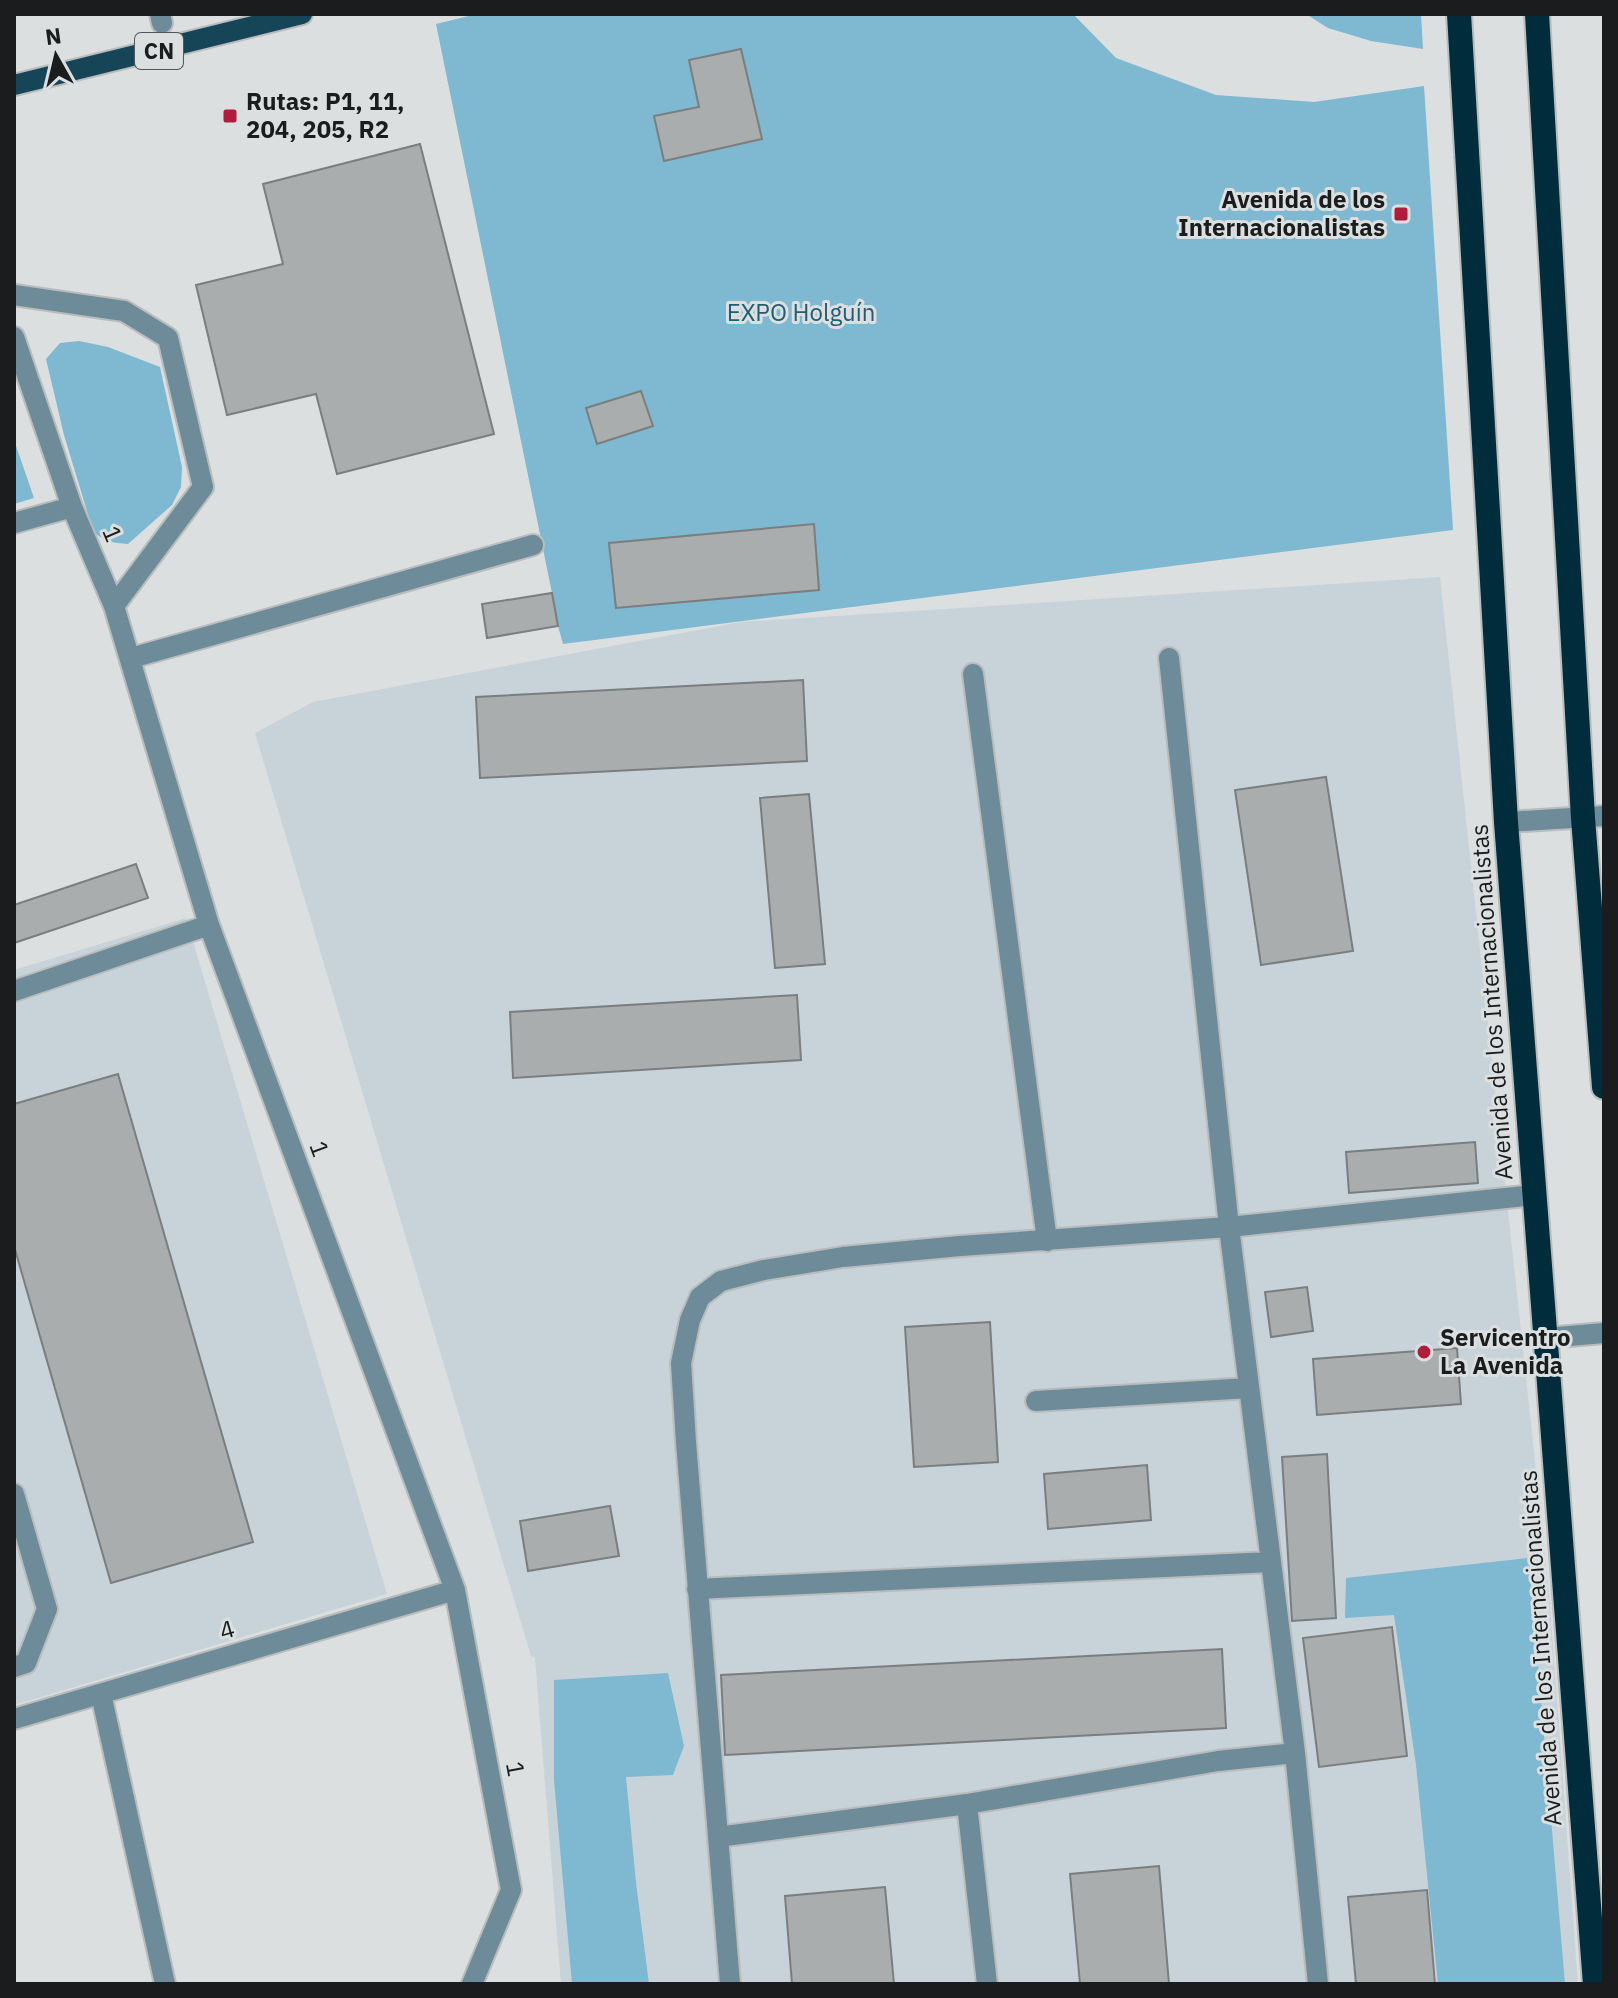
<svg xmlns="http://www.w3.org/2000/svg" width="1618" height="1998" viewBox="0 0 1618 1998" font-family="'IBM Plex Sans',sans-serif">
<rect width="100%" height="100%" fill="#dbdfe0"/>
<path fill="#c7d3d8" d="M1440,577L1549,1592L1578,1984H561L535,1658L531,1656L255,733L313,702L741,622Z
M186,918L387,1594L14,1705V970Z"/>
<path fill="#7eb8d1" d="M477,14H1073L1116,58L1216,95L1314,102L1424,86L1453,530L563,644L558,626L552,593L436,24Z
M1306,14H1421L1423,49L1371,41L1328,28Z
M79,341L108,347L160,367L182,467L181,487L172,505L128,544C113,543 104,542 93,531L64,435L46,359L60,343Z
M14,440L34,498L14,504Z
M1529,1558L1565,1984H1438L1416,1765L1394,1615L1345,1618L1346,1578Z
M668,1673L684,1746L673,1775L626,1777L636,1883L649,1984H572L554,1780V1680Z"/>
<path fill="#a9adae" stroke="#7b7e7f" stroke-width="2" d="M741,49L762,139L664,161L654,116L699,107L689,60Z
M420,144L494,434L337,474L316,394L227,415L196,285L283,264L263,184Z
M641,391L653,426L597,444L586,408Z
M814,524L819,590L616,608L609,543Z
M552,593L558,626L487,638L482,604Z
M803,680L807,761L480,778L476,697Z
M1326,777L1353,951L1261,965L1235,790Z
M809,794L825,964L775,968L760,798Z
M136,864L148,898L14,943V905Z
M797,995L801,1060L513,1078L510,1012Z
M118,1074L253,1542L111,1583L14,1246V1104Z
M1475,1142L1478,1183L1349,1193L1346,1152Z
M1307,1287L1313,1331L1271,1337L1265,1292Z
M990,1322L998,1462L914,1467L905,1327Z
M1457,1348L1461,1404L1317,1415L1313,1359Z
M1327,1454L1336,1618L1292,1621L1282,1457Z
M1147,1465L1151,1520L1048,1529L1044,1474Z
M610,1506L619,1556L528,1571L520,1521Z
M1392,1627L1407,1756L1319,1767L1303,1638Z
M1222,1649L1226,1728L725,1755L721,1675Z
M1159,1866L1169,1984H1080L1070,1874Z
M885,1887L894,1984H792L785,1896Z
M1427,1890L1435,1984H1356L1348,1897Z"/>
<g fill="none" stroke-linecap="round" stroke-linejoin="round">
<g stroke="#b8bcbd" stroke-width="24">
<path id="minor" d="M160,14L162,23
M14,295L124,311L168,338L203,487L114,606
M14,337L72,507L114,606L209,925L455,1590L511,1890L472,1984
M14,523L72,507
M131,658L533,545
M1169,658L1229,1227L1295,1753L1318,1984
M973,674L1047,1241
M1506,822L1604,816
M14,991L209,925
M1546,1338L1604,1333
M1036,1401L1249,1388
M14,1494L47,1609L26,1663L14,1667
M697,1589L1271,1562
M101,1694L165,1984
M14,1719L455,1590
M967,1804L987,1984
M718,1837L967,1804L1218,1761L1295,1753
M730,1984L686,1442L681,1363L690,1320L700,1297L721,1281L764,1270L843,1257L960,1246L1229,1227L1534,1195"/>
</g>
<g stroke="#b8bcbd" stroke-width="24">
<path id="major" d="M14,85L302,14"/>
</g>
<g stroke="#b8bcbd" stroke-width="28">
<path id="highway" d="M1459,14L1506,822L1595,1984
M1537,14L1583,818L1604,1087"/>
</g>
<use href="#minor" stroke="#6d8b98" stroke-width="20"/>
<use href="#major" stroke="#154557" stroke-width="20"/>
<use href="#highway" stroke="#012c3b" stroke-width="24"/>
</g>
<g fill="#b01c3b" stroke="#dbdfe0" stroke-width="3">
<rect x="222" y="108" width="16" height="16" rx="4"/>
<rect x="1393" y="206" width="16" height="16" rx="4"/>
<circle cx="1424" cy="1352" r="8"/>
</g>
<g text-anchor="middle" stroke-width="6" stroke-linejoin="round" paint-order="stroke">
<rect fill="#dbdfe0" stroke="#555658" stroke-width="2" x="135" y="33" width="48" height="36" rx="6"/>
<g font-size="22" font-weight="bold" fill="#1b1c1d">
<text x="159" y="59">CN</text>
</g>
<g font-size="24" font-weight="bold" fill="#1b1c1d" stroke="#dbdfe0" text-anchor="start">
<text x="246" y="110">Rutas: P1, 11,<tspan x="246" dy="28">204, 205, R2</tspan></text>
<text x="1385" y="208" text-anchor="end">Avenida de los<tspan x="1385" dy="28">Internacionalistas</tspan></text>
<text x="1440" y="1346">Servicentro<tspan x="1440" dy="28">La Avenida</tspan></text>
</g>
<g font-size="24" fill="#225d74" stroke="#dbdfe0">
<text x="801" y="321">EXPO Holguín</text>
</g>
<g font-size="24" fill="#1b1c1d" stroke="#dbdfe0">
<text transform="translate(112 534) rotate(67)" y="8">1</text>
<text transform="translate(1492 1002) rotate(-94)" y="8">Avenida de los Internacionalistas</text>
<text transform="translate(319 1149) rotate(70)" y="8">1</text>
<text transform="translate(227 1630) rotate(-16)" y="8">4</text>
<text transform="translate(1541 1648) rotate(-94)" y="8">Avenida de los Internacionalistas</text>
<text transform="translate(515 1769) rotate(79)" y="8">1</text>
</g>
</g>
<rect width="1618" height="1998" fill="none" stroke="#1b1c1d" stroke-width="32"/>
<g transform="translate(56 56) rotate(352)" stroke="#dbdfe0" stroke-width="6" paint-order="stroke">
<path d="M0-6L14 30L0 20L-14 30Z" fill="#1b1c1d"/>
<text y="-12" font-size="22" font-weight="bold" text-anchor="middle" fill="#1b1c1d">N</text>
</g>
</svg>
